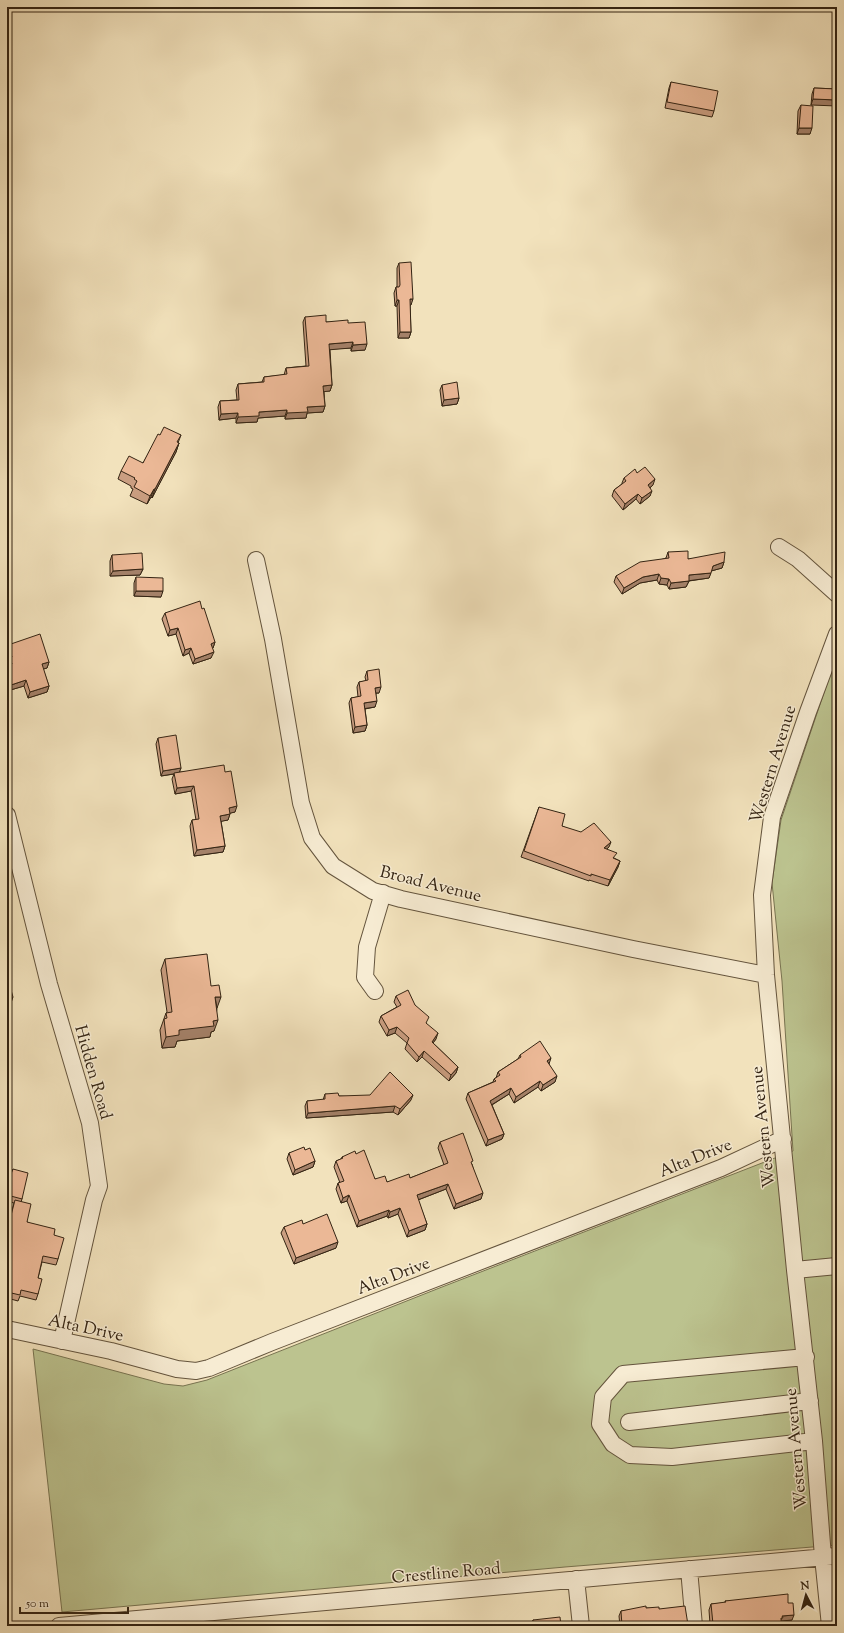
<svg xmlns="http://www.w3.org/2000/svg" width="844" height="1633" viewBox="0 0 844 1633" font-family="'Sorts Mill Goudy',serif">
<rect width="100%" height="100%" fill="#f2e2bc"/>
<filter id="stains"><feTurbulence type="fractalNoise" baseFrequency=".005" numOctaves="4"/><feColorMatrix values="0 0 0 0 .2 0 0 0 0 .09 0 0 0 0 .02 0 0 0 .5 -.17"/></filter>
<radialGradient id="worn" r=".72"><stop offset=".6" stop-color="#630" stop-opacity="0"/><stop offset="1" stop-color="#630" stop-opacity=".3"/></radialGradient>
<path fill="#bcc38f" stroke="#787451" d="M837,654V1545L565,1567L62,1612L33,1349L164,1384L183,1386L207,1380L442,1287L793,1151L782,981L772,883L781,820Z"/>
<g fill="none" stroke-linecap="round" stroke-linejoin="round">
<g stroke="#64543d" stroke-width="18">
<path id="minor" d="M779,547L798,559L837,594
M256,560L273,639L301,803L312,838L333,866L373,891L401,899L633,949L766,975
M7,815L49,984L90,1123L99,1186L94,1200L62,1341
M375,991L365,977L367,947L383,893
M795,1270L837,1266
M7,1329L111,1351L177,1369L196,1371L209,1368L272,1342L721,1168L783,1139
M806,1357L623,1374L603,1397L600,1424L613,1444L630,1455L672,1457L814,1441
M629,1422L810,1401
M689,1569L694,1626
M576,1579L581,1626
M59,1626L837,1556
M830,1626L823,1557L814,1441L795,1270L766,975L762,895L772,817L808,712L837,634"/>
</g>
<use href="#minor" stroke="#f7ecd3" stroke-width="16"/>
</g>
<path fill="#ca9e81" stroke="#342413" d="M671,82L714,111L712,117L665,108L669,88Z
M814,88L837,89L811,105L812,94Z
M801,105L810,134H797L798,111Z
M837,143V156H836Z
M399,263L411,305H410L411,332L409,338H398L397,306H395L394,293L396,287H397V268Z
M305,317L326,322L348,323L365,350L351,351V348L330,349L332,385L330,391H324L325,406L323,412L307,413L306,418L285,419V416L258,418L257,422L236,423V418L219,420L218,407L220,401L237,400L236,390L238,384L262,382L264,377L284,375L286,368L306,366L303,322Z
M442,385L459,398L457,404L442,406L440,390Z
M160,435H181L178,443H179L176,452L152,498L151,497L147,504L130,496L133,489L131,488V486L118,479L121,471L143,463Z
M637,473L653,485L650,488V496L640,504L636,499L623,510L612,496L614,490L622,484V483L624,478Z
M668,552L688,559L724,562L722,568L711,571L709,578L689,581L686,587L669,589L667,585L659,584L657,580L640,583L622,594L614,582L616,576L666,558Z
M112,555L143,569L140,575L110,576V561Z
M136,577L161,597L134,596V583Z
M165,613L215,642L213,648L212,649L211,658L193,664L189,653L183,656L176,634L168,636L162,619Z
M8,645L49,662L47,668L43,669L49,686L47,692L28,698L24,686L7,691V666L8,665V664L9,660L7,654V647Z
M367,671L379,693H376L375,707L365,709L367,725L365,731L353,733L349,703L351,698L358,697L357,687L359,682L366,681L365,677Z
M158,738L181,768L179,772H225L235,812L230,813L228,820L221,821L225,846L223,852L194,856L190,826L192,820H196L191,791L175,794L172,779L174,774L161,776L156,744Z
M539,807L562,826L609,847L607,849L614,858L620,861L618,867L608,886L589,880V881L521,857Z
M165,959L211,986L217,1008L214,1031L211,1032L210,1037L177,1041L175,1047L162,1048L160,1030L166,1013L167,1012L161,970Z
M396,996L415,1005L436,1039L433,1043L458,1067L456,1073L449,1081L422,1057L417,1062L405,1049L407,1043L395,1033L387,1036L379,1022L381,1016L397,1007L394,1002Z
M520,1055L549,1064L555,1082L541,1091L538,1087L514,1103L509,1094L492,1105L504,1134L502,1139L486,1146L466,1099L468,1093L493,1082L494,1079L496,1078L498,1072L518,1059Z
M325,1094L339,1096L411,1100L398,1115L393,1112L306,1118L305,1106L307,1101L323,1100Z
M440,1142L472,1164L481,1199L454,1209L446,1189L418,1200L427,1224L425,1230L407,1237L398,1214L388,1218L387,1216L357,1227L347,1201L341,1203L336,1189L338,1183H340L334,1167L336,1161L341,1159L342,1157L356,1154L375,1179L387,1182L410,1178L444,1165L438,1148Z
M305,1150L315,1161L313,1167L293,1175L287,1159L289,1153Z
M13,1169L22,1199L21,1202L27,1222L54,1235L58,1259L56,1265L42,1262L38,1278V1294L36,1300L20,1296L18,1301L7,1298V1229L14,1203L7,1201V1173L11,1174Z
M303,1224L336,1248L294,1264L281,1233L284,1227Z
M725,1601L788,1603L792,1620L782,1621L710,1624L709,1610L711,1604L725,1603Z
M646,1608L659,1609L689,1626H620L619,1616L621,1611Z
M533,1620L561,1626H531Z"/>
<path fill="#a48169" stroke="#342413" d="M813,99L837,100V106L811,105Z
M799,128H812L810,134H797Z
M410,299H413L411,305H408Z
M397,300H399L397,306H395Z
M400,332H411L409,338H398Z
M353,342L351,348L327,350L329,344Z
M367,344L365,350L351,351L353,345Z
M332,385L330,391L321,392L323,386Z
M459,398L457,404L442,406L444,400Z
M325,406L323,412L307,413L306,418L285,419L287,413L307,407Z
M287,410L285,416L258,418L257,422L236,423L238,417L259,412Z
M238,413L236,418L219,420L221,414Z
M179,443L176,452L152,498L155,489Z
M655,479L653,485L646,491L648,485Z
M154,489L151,497L147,504L150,496Z
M652,491L650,496L640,504L642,498Z
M638,494L636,499L623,510L625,504Z
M724,562L722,568L711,571L713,566Z
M143,569L140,575L110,576L113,571Z
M711,573L709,578L687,581L689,575Z
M659,574L657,580L640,583L622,594L624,588L643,577Z
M661,578L669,579L667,585L659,584Z
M689,581L686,587L669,589L671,583Z
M136,591H163L161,597L134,596Z
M11,613L9,618L7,619V615Z
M178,628L176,634L168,636L170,630Z
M215,642L213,648L209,650L211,644Z
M191,648L189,653L183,656L185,650Z
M214,652L211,658L193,664L195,659Z
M49,662L47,668L40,670L42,664Z
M26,680L24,686L7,691L8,686Z
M49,686L47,692L28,698L30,692Z
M381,687L379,693H373L375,688Z
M377,701L375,707L362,709L364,703Z
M367,725L365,731L353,733L355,727Z
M181,768L179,773L161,776L163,771Z
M194,786L191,791L175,794L177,788Z
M237,806L235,812L227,814L229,808Z
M230,814L228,820L218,822L220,816Z
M611,842L609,847L601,854L604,848Z
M225,846L223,852L194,856L197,850Z
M620,861L618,867L608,886L610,880Z
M13,997L11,1003L7,1004V999Z
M215,997H221L217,1008Z
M218,1020L214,1031L211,1032L210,1037L177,1041L175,1047L162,1048L166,1037L179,1030L213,1021Z
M397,1027L395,1033L387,1036L389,1030Z
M438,1033L436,1039L429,1048L432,1042Z
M424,1051L422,1057L417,1062L419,1057Z
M551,1058L549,1064L547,1061Z
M458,1067L456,1073L449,1081L451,1075Z
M557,1076L555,1082L541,1091L543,1085Z
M540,1081L538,1087L514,1103L516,1097Z
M511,1088L509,1094L488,1107L490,1101Z
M413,1095L411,1100L398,1115L400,1109Z
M395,1106L393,1112L306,1118L308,1113Z
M504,1134L502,1139L486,1146L488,1140Z
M315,1161L313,1167L293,1175L295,1170Z
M448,1184L446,1189L415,1201L417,1195Z
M483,1193L481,1199L454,1209L456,1204Z
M349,1195L347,1201L341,1203L343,1198Z
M400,1208L398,1214L388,1218L390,1212Z
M389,1210L387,1216L357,1227L359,1221Z
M427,1224L425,1230L407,1237L409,1231Z
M338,1242L336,1248L294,1264L296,1258Z
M794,1615L792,1620L782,1621L781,1624V1618L782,1616Z"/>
<path fill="#ebb896" stroke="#342413" d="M671,82L718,91L714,111L667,102Z
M814,88L837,89V100L813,99Z
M801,105L813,106L812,128H799Z
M411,262L413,299H410L411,332H400L399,300H397L396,287H399L400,285L399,263Z
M326,315V322L348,320V323L365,322L367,344L353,345V342L329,344L332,385L323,386L325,406L307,407L308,412L287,413V410L259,412V416L238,417V413L221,414L220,401L239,400L238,384L264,382V377L287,374L286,368L309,366L305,317Z
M457,382L459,398L444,400L442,385Z
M164,427L181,435L177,442L179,443L155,489H154L150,496L134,487L137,481L134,479L135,478L121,471L129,456L143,463L158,434L160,435Z
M645,467L655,479L648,485L652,491L642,498L638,494L625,504L614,490L626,481L624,478L635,469L637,473Z
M688,551V559L725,552L724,562L713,566L711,573L689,575V581L671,583L669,579L661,578L659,574L643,577L624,588L616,576L640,562L669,558L668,552Z
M142,553L143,569L113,571L112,555Z
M136,577L163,578V591H136Z
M200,601L202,609L204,608L215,642L211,644L214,652L195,659L191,648L185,650L178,628L170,630L165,613Z
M7,604L11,613L7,615Z
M40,634L49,662L42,664L49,686L30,692L26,680L8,686L7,682V666L12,664L10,658L12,657L8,645Z
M379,669L381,687L375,688L377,701L364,703L367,725L355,727L351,698L361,696L359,682L368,680L367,671Z
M176,735L181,768L163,771L158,738Z
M224,765L225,772L231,771L237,806L229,808L230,814L220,816L225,846L197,850L192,820L199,819L194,786L177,788L174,773Z
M539,807L565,814L562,826L581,832L594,823L611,842L604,848L617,853L613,858L620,861L610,880L591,874V876L524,851Z
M207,954L211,986L219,985L221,997H215L218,1020L213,1021L214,1026L179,1030V1035L166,1037L164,1019L167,1018L166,1013L172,1012L165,959Z
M7,976L13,997L7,999Z
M408,990L415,1005L429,1017L426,1023L438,1033L432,1042L458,1067L451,1075L424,1051L419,1057L407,1043L409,1038L397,1027L389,1030L381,1016L401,1005L396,996Z
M540,1041L551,1058L547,1061L557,1076L543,1085L540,1081L516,1097L511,1088L490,1101L504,1134L488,1140L468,1093L496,1081L494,1079L500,1075L498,1072L521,1057L520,1055Z
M390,1072L413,1095L400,1109L395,1106L308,1113L307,1101L325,1099V1094L338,1093L339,1096L370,1095Z
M463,1133L473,1161L471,1162L483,1193L456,1204L448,1184L417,1195L427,1224L409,1231L400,1208L390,1212L389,1210L359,1221L349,1195L343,1198L338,1183L344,1181L336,1161L343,1158L342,1157L355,1151L356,1154L364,1150L375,1179L385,1176L387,1182L409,1174L410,1178L448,1163L440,1142Z
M304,1147L305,1150L310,1148L315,1161L295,1170L289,1153Z
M13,1169L28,1173L22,1199L7,1195V1173L11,1174Z
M15,1200L31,1204L27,1222L55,1229L54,1235L64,1238L58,1259L43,1256L38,1278L42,1279L38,1294L21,1290L20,1295L7,1292V1231Z
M327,1214L338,1242L296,1258L284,1227L302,1220L303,1224Z
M788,1594V1603H793L794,1615L782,1616L783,1618H781V1626H703L705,1624H713L711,1604L726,1602L725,1601Z
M646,1606V1608L659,1607V1609L685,1606L688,1625L689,1626H622L621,1611Z
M560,1617L561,1626H533V1620Z"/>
<g text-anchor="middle" stroke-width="3" stroke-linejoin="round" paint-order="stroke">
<g font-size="17" fill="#342413" stroke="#f7ecd3">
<text transform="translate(772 764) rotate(-73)" y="6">Western Avenue</text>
<text transform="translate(431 883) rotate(14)" y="6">Broad Avenue</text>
<text transform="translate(94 1072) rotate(74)" y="6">Hidden Road</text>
<text transform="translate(762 1127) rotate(-96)" y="6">Western Avenue</text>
<text transform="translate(695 1157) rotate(-22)" y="6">Alta Drive</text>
<text transform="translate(393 1275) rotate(-21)" y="6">Alta Drive</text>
<text transform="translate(86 1327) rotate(12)" y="6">Alta Drive</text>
<text transform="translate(795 1449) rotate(-95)" y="6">Western Avenue</text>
<text transform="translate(446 1572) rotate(-5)" y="6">Crestline Road</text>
</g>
</g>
<rect width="844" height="1633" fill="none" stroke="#f2e2bc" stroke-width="24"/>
<rect x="8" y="8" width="828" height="1617" fill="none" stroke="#342413" stroke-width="2"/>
<rect x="12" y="12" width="820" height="1609" fill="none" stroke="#342413"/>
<g transform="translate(806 1595) rotate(354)" stroke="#f7ecd3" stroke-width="3" paint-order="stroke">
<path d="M0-3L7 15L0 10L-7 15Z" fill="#342413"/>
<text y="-6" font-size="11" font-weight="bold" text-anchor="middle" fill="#342413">N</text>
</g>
<path d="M20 1607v6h108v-6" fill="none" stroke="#342413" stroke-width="2"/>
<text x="26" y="1607" font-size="12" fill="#342413" stroke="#f7ecd3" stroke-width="3" paint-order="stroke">50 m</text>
<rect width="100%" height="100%" filter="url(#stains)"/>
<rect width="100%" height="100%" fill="url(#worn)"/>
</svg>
